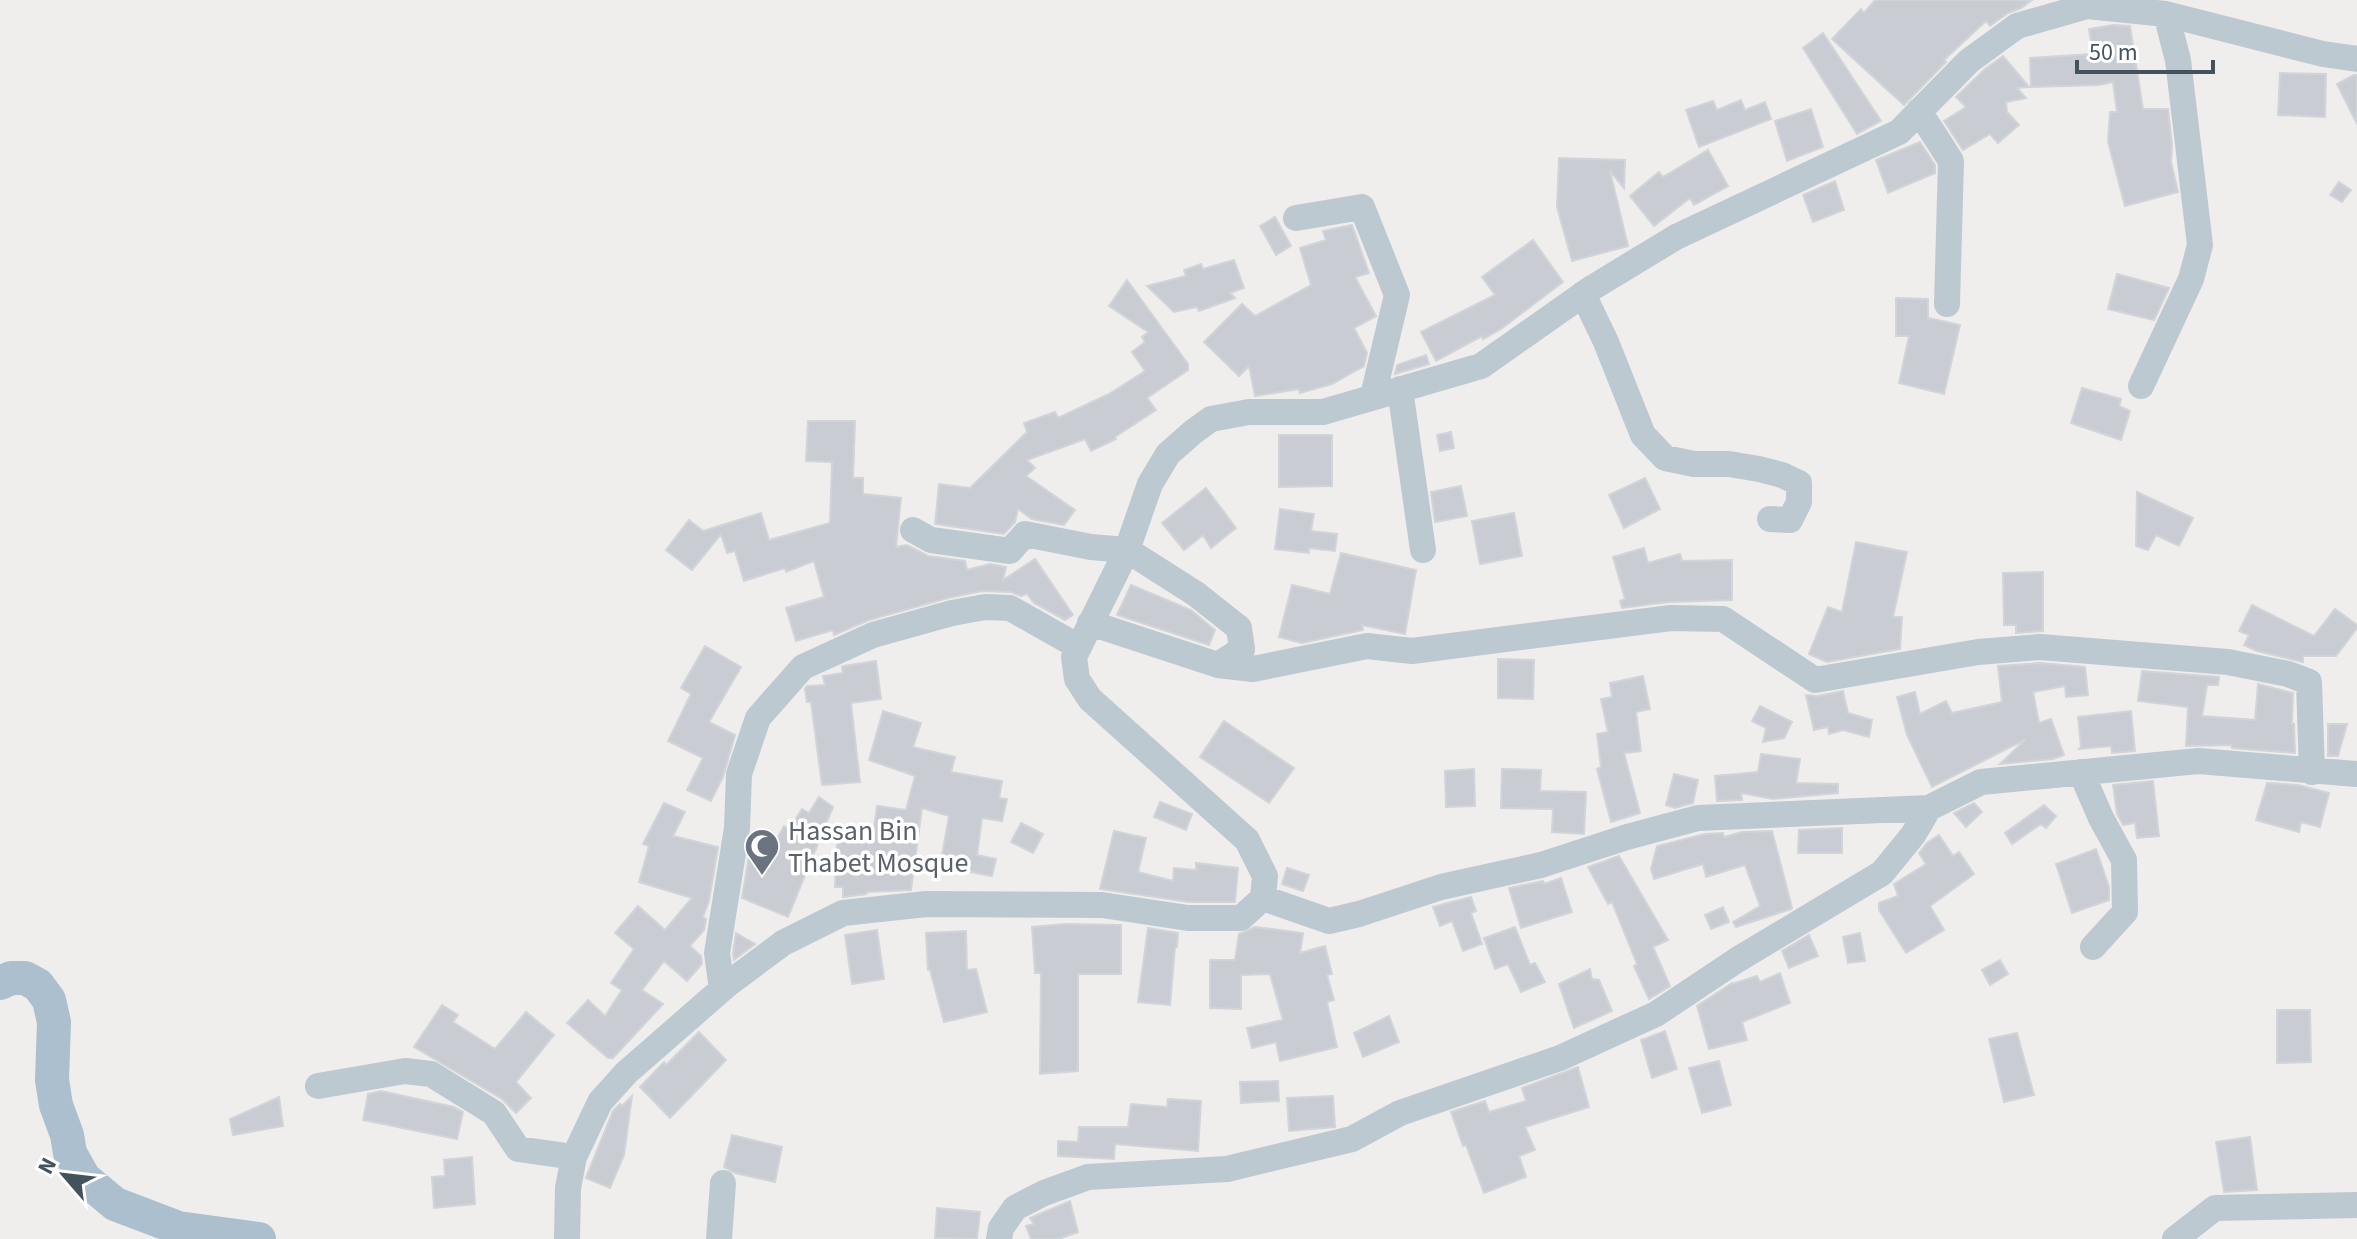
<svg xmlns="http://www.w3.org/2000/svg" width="2357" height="1239" viewBox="0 0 2357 1239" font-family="'Source Sans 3',sans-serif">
<rect width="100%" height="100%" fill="#f0eded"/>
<path fill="#c9cdd3" stroke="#d1d4d9" stroke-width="2" d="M1875,0H2032L2021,8L2008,13L1990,26L1986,21L1944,60L1946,62L1904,105L1832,39L1861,9L1864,13Z
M2113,25L2130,26L2143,109H2168L2172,145L2171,162L2178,192L2125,206L2108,142L2110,112H2117L2113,82L2098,85L2031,87L2030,58L2093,54L2089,29Z
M1823,33L1881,121L1857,134L1803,48Z
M2003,56L2029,87L2017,88L2026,98L2006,102L2007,112L2019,125L1998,143L1990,134L1963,150L1944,121L1966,107L1956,97L1985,69Z
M2280,73L2326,74L2325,117L2278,115Z
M2354,75H2357V124L2337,84Z
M1741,100L1745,110L1765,102L1771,119L1699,147L1686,110L1713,101L1717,110Z
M1811,109L1823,147L1787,161L1775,121Z
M1920,142L1935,165V173L1888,193L1876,160Z
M1708,150L1728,186L1694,205L1690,198L1654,226L1630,196L1659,172L1663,177Z
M1559,158L1625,160L1624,188L1610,171L1628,246L1572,261L1557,207Z
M1835,181L1844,210L1813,222L1803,195Z
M2339,182L2351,190L2342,202L2330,195Z
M1275,217L1291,246L1276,255L1260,226Z
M1352,225L1369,273L1355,277L1376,316L1354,328L1367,353L1364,366L1332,384L1300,393L1299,389L1255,396L1249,366L1239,376L1204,342L1242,304L1255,316L1311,285L1300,248L1326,240L1323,231Z
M1533,240L1563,282L1501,329L1483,339L1482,336L1436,361L1421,332L1495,295L1482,277Z
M1234,260L1244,288L1230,293L1235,298L1199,311L1197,307L1174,312L1147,286L1186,276L1184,270L1201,264L1203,269Z
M2117,274L2169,288L2154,320L2108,309Z
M1127,280L1188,364V370L1147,398L1156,410L1115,437L1116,439L1091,451L1085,439L1027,460L1035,468L1026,476L1075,510L1064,525L1032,519L1018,509L1015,522L1004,534L935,524L939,484L970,488L1027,432L1024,423L1055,412L1058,418L1109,394L1145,371L1132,352L1145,342L1142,337L1148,332L1109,306Z
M1896,298L1928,299V318L1960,325L1944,394L1899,383L1909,336H1896Z
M1426,355L1429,364L1395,374L1397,365Z
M2082,388L2121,399L2119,406L2130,411L2121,440L2071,423Z
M808,421H855L853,478H863V494L901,498L896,547L907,545L928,556L965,561L967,570L990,564L1006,567L1003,580L1035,559L1073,615L1065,620L1034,603L1027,594L1021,596L1011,592L982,591L948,598L869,620L834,635L833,630L796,641L786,608L824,597L814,561L786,572L785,568L744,581L735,551L727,553L721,534L692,570L666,550L689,520L703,531L761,513L769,540L830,523L832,462L806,461Z
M1451,432L1454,448L1440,451L1437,435Z
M1279,435H1332V486L1279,487Z
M1645,478L1660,509L1624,528L1609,495Z
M1461,486L1467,516L1435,522L1431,492Z
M1206,488L1236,528L1211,548L1203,535L1184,550L1162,523Z
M2137,492L2193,518L2179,546L2156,535L2148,550L2136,546Z
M1280,509L1314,514L1311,531L1337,534L1335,551L1309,548V553L1275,549Z
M1514,513L1522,556L1480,564L1472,521Z
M1856,542L1907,552L1893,617H1902L1900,649L1827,662L1809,654L1828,607L1842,612Z
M1644,548L1648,563L1680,554L1682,561L1732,560V600L1669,602L1622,608L1620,601L1625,599L1613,557Z
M1341,553L1416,570L1405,634L1362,625L1363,630L1302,643L1279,637L1292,585L1330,594Z
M2043,572V631L2016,633V625H2004L2003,573Z
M1131,585L1191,610L1215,630L1209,645L1117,615Z
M2252,605L2314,636L2335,609L2357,625V628L2336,656H2303V662L2257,651L2244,645L2249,635L2239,631Z
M705,646L741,667L709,722L735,735L723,777L711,801L687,790L703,758L668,741L691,694L681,688Z
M1498,659L1534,660L1533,699L1498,698Z
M876,661L881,699L851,703L860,782L822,785L811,702H807L805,689L807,686L825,685L823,676L843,673L842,667L844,666Z
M2040,663L2085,667L2088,695L2066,697L2065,686L2033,692L2039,723L2051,719L2064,755L2053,759L2000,764L2026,739L1932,787L1907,735L1897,697L1915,692L1920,714L1946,701L1952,713L2002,702L1998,666Z
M2142,671L2219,677L2218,685H2207L2202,716L2255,720L2258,684L2293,693L2292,724H2294L2295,753L2232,748L2231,745L2186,746L2188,707L2138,701Z
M1643,676L1650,709L1636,712L1641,751L1624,753L1640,813L1611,822L1597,769L1601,767L1597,734L1608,732L1601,699L1612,697L1610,683Z
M1843,691L1848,713L1872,720L1869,737L1843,730L1829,734L1828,727L1814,730L1806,695L1818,696Z
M1760,706L1792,722L1784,738L1763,742L1766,728L1752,721Z
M883,711L921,723L913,747L955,757L951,772L1002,781L999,798L1007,799L1002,821L982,818L977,855L996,859L992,876L940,866L949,816L922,808L911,890L866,892V894L843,897V887H835L838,825L874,828L877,806L906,810L915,776L869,760Z
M2131,711L2135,751L2112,753L2111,746L2079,749L2081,747L2078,717Z
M1224,721L1294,768L1269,803L1200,757Z
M2328,724H2347L2338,756H2328Z
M1761,754L1800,759L1796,783L1838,784V793L1773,799L1741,793L1742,800L1717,801L1715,776L1758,772Z
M1474,769L1475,806L1446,807L1445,771Z
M1502,769L1541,770L1540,791L1586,792L1584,834L1552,832L1553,809L1501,808Z
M1674,774L1698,780L1693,803L1675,808L1666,805Z
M2153,781L2159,836L2137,838L2135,823L2123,825L2117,814L2113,785Z
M2267,783L2298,785L2329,793L2320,827L2301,822L2299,832L2256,820Z
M819,797L833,807L788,917L742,898L750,850L766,857L768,849L771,850L784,826L789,830L802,809L809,813Z
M1160,802L1192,814L1186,830L1154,817Z
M664,803L685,812L673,836L718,847L709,901L703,917L706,919L704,930L690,946L701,956L702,964L687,981L664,961L642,990L663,1004L613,1058H608L567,1023L588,1000L605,1016L622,990L611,983L634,949L615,933L638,906L665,930L692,898L639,882L649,846L643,844Z
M1974,803L1982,812L1966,827L1954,813Z
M2044,805L2056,816L2046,828L2041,824L2012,844L2005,833Z
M1021,823L1043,834L1033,853L1011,842Z
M1842,828V853H1798L1799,830Z
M1114,831L1146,838L1138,872L1173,881L1174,868L1196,870V863L1238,868L1235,902H1189L1100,889Z
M1772,831L1792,908L1791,909L1736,927L1733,922L1760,906L1745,865L1706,877L1703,864L1654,879L1651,869L1657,846L1705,834L1723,833L1724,837L1742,832Z
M1939,835L1953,856L1959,852L1974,874L1930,906L1944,930L1906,953L1879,910V903L1898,896L1894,884L1926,864L1919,853L1927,843Z
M2096,849L2109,887V900L2072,913L2056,864Z
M1619,856L1668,940L1653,947L1670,986L1649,999L1634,966L1637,964L1612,902L1608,904L1588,867Z
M1287,868L1309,875L1303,891L1282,884Z
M1561,878L1572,912L1521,928L1509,888L1543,881L1544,884Z
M1471,897L1476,911L1471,913L1482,944L1463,951L1452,921L1440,926L1433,907Z
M1723,907L1729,922L1711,929L1705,915Z
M1066,924L1121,925V974H1078V1071L1040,1074L1041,973H1035L1032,927Z
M1255,927L1303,933L1300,953L1325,946L1332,974L1327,975L1334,1000L1327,1002L1337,1047L1280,1061L1276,1042L1252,1048L1247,1028L1283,1020L1270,974L1241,975V1009L1210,1008V960H1235L1239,934Z
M1515,927L1530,965L1535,963L1545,982L1521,992L1508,964L1495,969L1484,938Z
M1148,928L1178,933L1177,947H1175L1170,1005L1138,1002Z
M877,930L884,979L852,984L845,935Z
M966,931L967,970L976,969L987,1012L944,1022L930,970H928L926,933Z
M736,933L755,944L734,960L733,953Z
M1860,933L1865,961L1848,963L1843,937Z
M1809,935L1818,956L1789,968L1782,951Z
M2000,960L2008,974L1990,985L1982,970Z
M1590,969L1592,979L1599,980L1612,1011L1574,1028L1559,984Z
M1780,973L1790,1003L1742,1022L1747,1040L1709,1049L1697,1006L1732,983V984L1757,976L1760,982Z
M442,1005L458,1015L453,1022L495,1049L526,1012L554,1035L516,1082L531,1098L516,1113L502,1099L414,1047Z
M2277,1010H2310L2311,1062L2277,1063Z
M1389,1016L1399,1042L1363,1057L1354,1033Z
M1665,1031L1677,1069L1652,1078L1641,1040Z
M699,1032L726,1060L670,1118L640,1087L664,1062L666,1065Z
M2017,1033L2034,1095L2004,1102L1989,1039Z
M1719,1061L1731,1105L1702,1113L1689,1068Z
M1578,1067L1589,1107L1525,1127L1535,1150L1519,1156L1526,1177L1484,1193L1466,1145L1463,1146L1451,1112L1485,1101L1489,1112L1526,1101L1522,1088Z
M1278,1081L1279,1101L1241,1103L1240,1082Z
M381,1091L454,1107L463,1112L457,1139L363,1120L368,1094Z
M632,1096L624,1155L610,1188L586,1178L587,1175L613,1111L620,1104L622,1106Z
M1333,1096L1335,1127L1289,1131L1287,1098Z
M279,1097L283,1126L233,1135L230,1119Z
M1168,1099L1201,1101L1198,1151L1115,1144L1114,1159L1058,1156V1141L1078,1142L1079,1127H1128L1131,1104L1167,1107Z
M732,1135L782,1147L775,1182L735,1173L724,1167Z
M2250,1137L2257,1190L2224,1192L2216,1142Z
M472,1157L475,1204L434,1208L432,1177L445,1176L444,1160Z
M1070,1201L1078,1232L1059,1239H1031L1026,1226L1034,1224L1030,1218Z
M937,1208L980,1212L977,1239L935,1238Z"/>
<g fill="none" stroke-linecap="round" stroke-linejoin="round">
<path stroke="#bdc9d1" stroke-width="26" d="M1919,111L1951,161L1947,304
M1296,218L1362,207L1397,295L1373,396
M1583,294L1606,342L1643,435L1665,458L1694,464H1729L1759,469L1782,475L1799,483V502L1790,520L1770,519
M2141,386L2191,279L2200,245L2178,60L2166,14
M1400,389L1423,550
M913,530L931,540L1010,551L1025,534L1091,547L1127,550L1196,594L1239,628L1242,649L1218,665
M1090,623L1218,665L1253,669L1367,646L1412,651L1671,618L1723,619L1815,680L1978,652L2040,647L2228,662L2288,674L2309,682L2312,772
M2081,772L2101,818L2124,860L2125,912L2093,947
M1263,898L1329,921L1359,914L1441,887L1541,865L1627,837L1698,818L1929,808L1981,782L2198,761L2357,774
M722,989L717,953L737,828L739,774L758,718L803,667L873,635L952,613L985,607L1010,608L1079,647
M318,1086L405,1071L431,1074L494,1113L518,1149L574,1157
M567,1239L568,1188L574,1157L600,1102L626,1073L728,984L783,943L843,913L926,904L1102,905L1188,918H1241L1263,898L1265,876L1247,840L1090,699L1077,679L1074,657L1079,647L1127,550L1150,484L1168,454L1193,432L1211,419L1249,412H1323L1481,366L1592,288L1676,237L1899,132L1969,61L2017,26L2087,6L2166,14L2323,54L2357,59
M719,1239L723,1183
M999,1239L1001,1228L1015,1208L1044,1193L1088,1177L1227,1169L1352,1139L1400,1113L1560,1058L1656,1014L1737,960L1882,873L1913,835L1929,808
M2175,1239L2215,1208L2357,1205"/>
<path stroke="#abbfce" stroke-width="34" d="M0,983L11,978H25L38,985L49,1000L54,1022L52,1080L56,1105L67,1135L70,1153L84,1178L115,1204L178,1228L259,1239"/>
</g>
<defs>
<g id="mosque-pin" transform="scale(1.8)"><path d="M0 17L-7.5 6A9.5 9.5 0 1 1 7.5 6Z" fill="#6b7280" stroke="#fff"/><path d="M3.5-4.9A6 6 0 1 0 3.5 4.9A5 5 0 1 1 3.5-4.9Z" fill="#fff"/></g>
</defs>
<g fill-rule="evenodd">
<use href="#mosque-pin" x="762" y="846"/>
</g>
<g text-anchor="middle" stroke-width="7" stroke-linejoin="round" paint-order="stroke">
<g font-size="28" fill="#5b616d" stroke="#fff" text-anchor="start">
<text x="788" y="840">Hassan Bin<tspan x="788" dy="32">Thabet Mosque</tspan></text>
</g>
</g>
<g transform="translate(64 1175) rotate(298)" stroke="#ffffff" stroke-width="6" paint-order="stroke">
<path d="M0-6L14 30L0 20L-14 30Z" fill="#44525c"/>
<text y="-12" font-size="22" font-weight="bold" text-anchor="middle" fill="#44525c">N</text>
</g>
<path d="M2077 60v12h136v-12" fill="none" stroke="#44525c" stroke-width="4"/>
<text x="2089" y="60" font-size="24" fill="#44525c" stroke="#ffffff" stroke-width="6" paint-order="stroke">50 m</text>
</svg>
